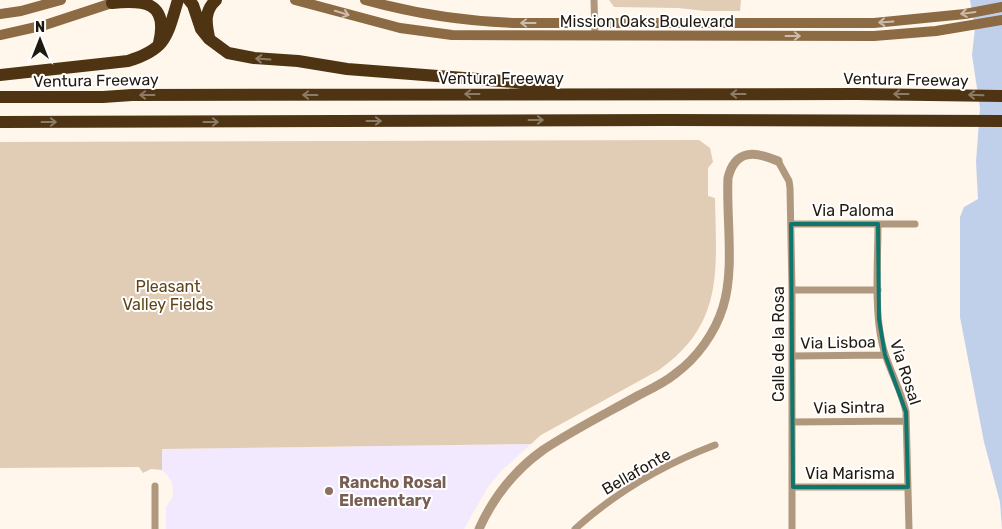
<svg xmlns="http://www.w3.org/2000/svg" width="1002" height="529" viewBox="0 0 1002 529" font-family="Rubik,sans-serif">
<rect width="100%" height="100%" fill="#fff6ec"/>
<path fill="#f2e9ff" d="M531,444L501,471L488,487L464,529H166V507L173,496L172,483L168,476L162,470V449Z"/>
<path fill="#e1cdb5" d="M609,0H741L740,11H705L678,8L614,7Z
M699,140L710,148L713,162L708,168V196L715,198C716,269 725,323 659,370L541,435L531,444L162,449V470L151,469L143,473L139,467L0,468V142Z"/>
<path fill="#c0d0ea" d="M970,0H1002V529L1000,502L984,442L960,317V217L964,207L978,199L976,162L980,108L972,55L975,28Z"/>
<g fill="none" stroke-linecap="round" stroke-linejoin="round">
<path stroke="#b0987f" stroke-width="7" d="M594,0L595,35
M778,161L789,181L790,188L792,290V529
M791,224H915
M878,224C878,260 874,308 882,343C887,367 901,388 906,412L909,529
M792,290H878
M792,356L885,355
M792,422L906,421
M155,486V529
M793,487H908
M575,529C615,493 665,464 715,445"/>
<path stroke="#b0987f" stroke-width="9" d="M479,529C493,498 515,470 543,450C573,430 607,413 639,395C651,389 664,383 675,374C697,358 715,333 723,307C735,269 726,218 728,178C735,149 755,151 778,161"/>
<path stroke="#8c6a44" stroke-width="10" d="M295,0L400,28L452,35L874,36L936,31L1002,20
M365,0C416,14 467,22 520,23H874L965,14L1002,7
M0,14L21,11L61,0
M0,35L45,25L118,1"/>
<path stroke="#4e3413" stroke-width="12" d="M189,0L193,5L201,29L209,39L228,53L254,58L298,61L347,69L528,83L554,89
M112,3C143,0 169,1 159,43
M209,37C206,23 204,11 216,0
M0,75L128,61C167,49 167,36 178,0
M0,97H103L132,95L856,94L1002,96
M0,122L666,120L1002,121"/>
</g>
<defs><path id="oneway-shaft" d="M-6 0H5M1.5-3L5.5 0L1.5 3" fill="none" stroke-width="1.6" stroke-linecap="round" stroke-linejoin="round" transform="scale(1.25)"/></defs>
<g stroke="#cbbcab">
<use href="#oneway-shaft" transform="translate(342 13) rotate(17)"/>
<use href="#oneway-shaft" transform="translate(968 13) rotate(172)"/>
<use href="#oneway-shaft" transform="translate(886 22) rotate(176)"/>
<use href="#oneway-shaft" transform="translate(528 23) rotate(180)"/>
<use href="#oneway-shaft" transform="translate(793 36)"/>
</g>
<g stroke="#8c7b66">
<use href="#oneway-shaft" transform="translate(263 59) rotate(-176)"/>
<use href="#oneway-shaft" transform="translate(472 94) rotate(180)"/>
<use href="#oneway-shaft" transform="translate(738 94) rotate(-180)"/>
<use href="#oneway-shaft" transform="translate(901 94) rotate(-180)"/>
<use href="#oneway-shaft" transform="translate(147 95) rotate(180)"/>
<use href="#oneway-shaft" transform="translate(310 95) rotate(180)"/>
<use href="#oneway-shaft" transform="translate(976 95) rotate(-178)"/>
<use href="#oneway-shaft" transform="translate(536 120)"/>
<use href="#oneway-shaft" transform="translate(374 121)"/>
<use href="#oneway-shaft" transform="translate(49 122)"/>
<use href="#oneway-shaft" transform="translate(211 122)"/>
</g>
<path fill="none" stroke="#0f766e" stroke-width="4" stroke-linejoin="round" d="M791,224H878L879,319L885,355L906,412L908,487H793Z"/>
<circle fill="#8d6e63" stroke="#fff" stroke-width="2" cx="329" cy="491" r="5"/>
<g text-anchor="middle" stroke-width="4" stroke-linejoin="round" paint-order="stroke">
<g font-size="16" fill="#20190f" stroke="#fff">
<text x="647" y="27">Mission Oaks Boulevard</text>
<text x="501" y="84">Ventura Freeway</text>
<text transform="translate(906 79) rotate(1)" y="6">Ventura Freeway</text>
<text transform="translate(96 80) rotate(-1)" y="6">Ventura Freeway</text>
<text x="853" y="216">Via Paloma</text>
<text transform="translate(838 342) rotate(-1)" y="6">Via Lisboa</text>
<text transform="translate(778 344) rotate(-90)" y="6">Calle de la Rosa</text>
<text transform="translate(906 372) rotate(72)" y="6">Via Rosal</text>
<text transform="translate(849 407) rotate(-1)" y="6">Via Sintra</text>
<text transform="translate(636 471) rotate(-30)" y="6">Bellafonte</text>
<text x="850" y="479">Via Marisma</text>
</g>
<g font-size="16" fill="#604419" stroke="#fff">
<text x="168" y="292">Pleasant<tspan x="168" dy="18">Valley Fields</tspan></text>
</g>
<g font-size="16" font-weight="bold" fill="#785e54" stroke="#fff" text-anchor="start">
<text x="339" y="488">Rancho Rosal<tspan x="339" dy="18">Elementary</tspan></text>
</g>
</g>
<g transform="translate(40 40)" stroke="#ffffff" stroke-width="4" paint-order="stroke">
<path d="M0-4L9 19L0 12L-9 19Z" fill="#20190f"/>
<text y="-8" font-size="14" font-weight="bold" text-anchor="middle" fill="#20190f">N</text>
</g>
</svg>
